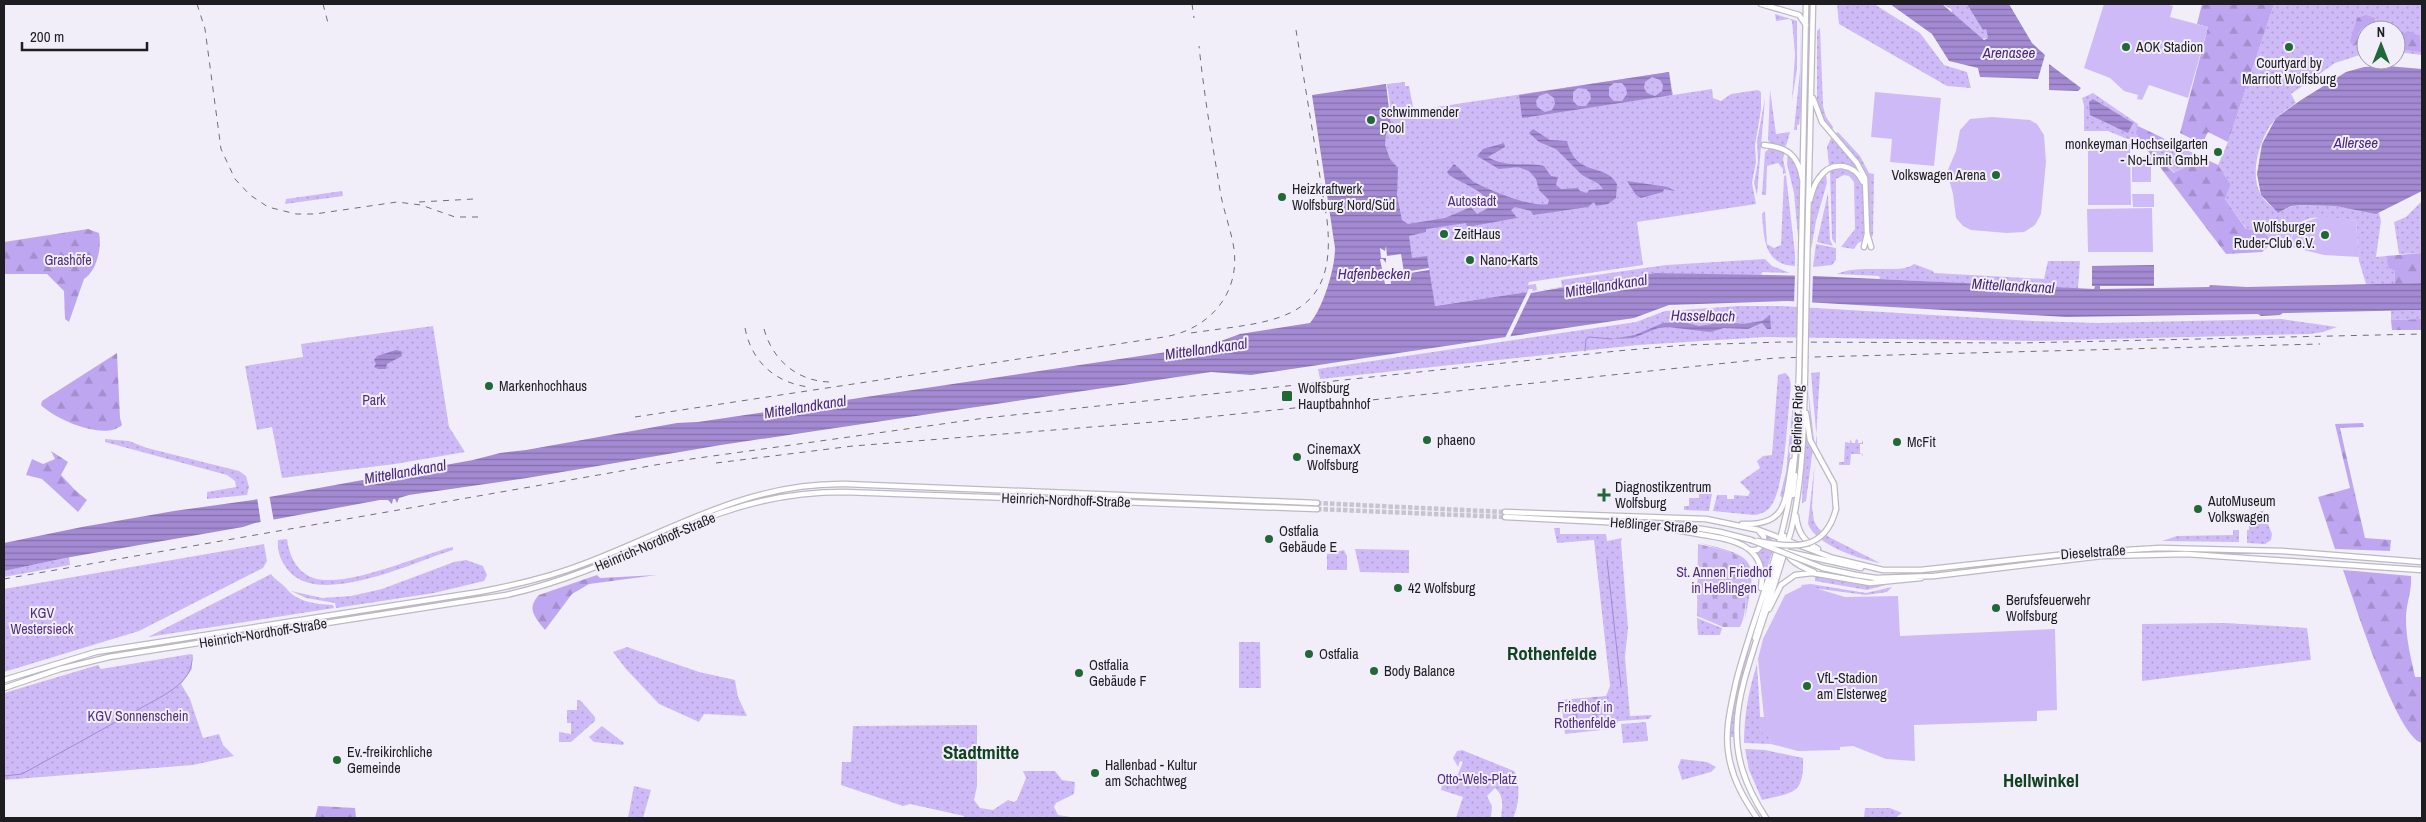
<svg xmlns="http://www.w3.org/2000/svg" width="2426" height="822" viewBox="0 0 2426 822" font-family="'Archivo Narrow',sans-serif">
<defs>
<pattern id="green-dots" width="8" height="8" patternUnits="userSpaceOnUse" patternTransform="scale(1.25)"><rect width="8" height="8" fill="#cfbaf8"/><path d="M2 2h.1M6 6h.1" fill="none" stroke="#b19fd4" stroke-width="1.8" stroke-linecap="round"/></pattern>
<pattern id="forest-firs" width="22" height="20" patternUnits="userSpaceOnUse" patternTransform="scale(1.25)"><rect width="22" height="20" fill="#bfa6f0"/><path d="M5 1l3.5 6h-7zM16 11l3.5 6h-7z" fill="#a48ece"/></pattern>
<pattern id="cemetery-stones" width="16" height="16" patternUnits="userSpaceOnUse" patternTransform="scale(1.25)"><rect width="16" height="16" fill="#cfbaf8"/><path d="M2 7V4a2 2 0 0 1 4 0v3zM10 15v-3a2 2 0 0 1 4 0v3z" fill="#b19fd4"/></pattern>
<pattern id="water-rules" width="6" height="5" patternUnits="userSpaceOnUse" patternTransform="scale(1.25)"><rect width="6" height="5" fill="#a38ad2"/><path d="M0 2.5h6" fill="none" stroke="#8470aa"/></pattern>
</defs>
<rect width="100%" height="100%" fill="#f1eef9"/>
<path fill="url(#green-dots)" d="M1837,4H1874L1920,33L1944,65L1967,72L1971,88L1947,86L1839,24Z
M1942,4H1967L1986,29L1988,38L1980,39L1953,15L1951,9Z
M2274,4H2422V55L2396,52V30H2366V53L2335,63L2291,94L2296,103C2290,108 2283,111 2277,117C2261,134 2249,171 2260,193C2264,202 2272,206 2278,213L2292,206L2302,205L2336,206L2379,213L2381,221L2376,257L2386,256L2388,268L2395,271V284H2366L2359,261L2356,221C2339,219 2313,212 2298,224C2292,230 2291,242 2285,249L2268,236L2261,232L2248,231L2225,199L2231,185L2218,165L2228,142Z
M1775,14L1797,21V69L1792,100L1795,54L1792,21L1789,19L1776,21Z
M1800,21L1801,110L1799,125H1797V130H1794L1800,71Z
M1820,28L1823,106L1826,117L1833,127L1832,132L1822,119L1817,106V31Z
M1669,72L1673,95L1712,89L1713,98L1721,101L1731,94L1758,90L1761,92V110L1755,145L1756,162L1752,183L1756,204L1637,222L1643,265L1529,282L1528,285L1536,284L1537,291L1434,306L1343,259L1315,96L1385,85L1390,114Z
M1405,82V86H1409L1413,107L1391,112L1387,84Z
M1770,90L1776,134L1790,132L1786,146L1771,144L1768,140Z
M2093,93L2138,124L2137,135L2141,142L2125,138L2108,131H2084V105L2082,98Z
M1765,98L1757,195L1754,183L1758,162L1757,141Z
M1838,132L1860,156L1869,173L1874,174L1873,236H1870L1867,177L1860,163L1835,134Z
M1831,138L1850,158L1858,170L1847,164L1829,165L1827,147Z
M2163,138L2193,153L2190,165L2175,173L2153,152Z
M1770,148L1785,152L1783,159L1786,173L1783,174V169L1778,163L1767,166L1766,195H1762L1765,152Z
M1788,154L1799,172V247L1794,193L1787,164Z
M1840,168C1850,169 1859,175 1863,185L1864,240L1858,243L1854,249L1841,247L1855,229L1854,182L1849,176L1844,175L1836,179V244L1832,239L1830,171Z
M1826,174L1827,183L1816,221L1811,250C1812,227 1806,190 1826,174Z
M1786,175L1795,254V266C1764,265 1764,238 1762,214L1765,211L1767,244L1774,248L1781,245L1784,176Z
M342,191L343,196L285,204L286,199Z
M1828,193L1830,240L1833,246L1817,242Z
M2422,201V253L2399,254L2394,222L2406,217Z
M1816,244L1836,248V260L1832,265L1813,267Z
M1765,259L1772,266L1790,273L1762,272L1761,276L1655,273L1562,287L1561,280L1666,265Z
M2048,261H2080L2078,289L1880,279L1879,276L1837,274C1859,263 1900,275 1914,264L1933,271L1934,273L2044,279Z
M1740,306H1782L2033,321L2098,323L2281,319L2337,327L2323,332L2310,334L2033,341L1766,337L1638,345L1320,379L1318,369L1636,322L1665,311Z
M2422,310V319L2391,320V311Z
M433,326L449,427L465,452L395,464L282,478L272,427L257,430L245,366L303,357L301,344Z
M1820,372L1812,507L1814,521L1818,528L1829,537L1880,563C1859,559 1816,545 1808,524L1817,442L1811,373Z
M1785,373C1792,377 1791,387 1790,395C1787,421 1785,486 1771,506C1767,512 1761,514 1754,515L1713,511L1717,495H1727V499H1734V495L1748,496L1750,492L1740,482L1760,468L1757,461L1763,456L1772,455L1778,375Z
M1808,388L1814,440L1806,501L1802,503L1804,438L1813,435L1810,421Z
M1794,394L1792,444L1783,498L1780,496L1786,472Z
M105,439L129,441L147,448L239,471L246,476L249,487L247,495L207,499V492L236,487L235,481L227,475L105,442Z
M1850,439L1852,443H1855L1856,439L1858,440V443H1862L1863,440V444H1860V453L1863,454V457L1862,454H1851L1850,465H1839V462H1844L1845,442L1850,443Z
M1699,491H1708L1712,494L1709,511L1684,510V506H1689V498H1699Z
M2260,511H2263L2272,534L2271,540L2265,544L2247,543V530H2249V526H2257V523L2262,522Z
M1554,528H1560V534H1606L1607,541L1622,538L1621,542L1628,628L1625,657L1630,716L1652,715L1649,719L1619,721L1610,729L1606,696L1610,686L1594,540L1557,543Z
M2233,530H2239V542L2162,541L2177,536L2233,535Z
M1763,534L1771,538L1775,544L1765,575L1761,560L1754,551L1760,549Z
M287,539C289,553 294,567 307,575C337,594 420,554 453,547V550C415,561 313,612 285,566C280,559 277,549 278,540Z
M1700,543C1760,557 1756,561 1745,619L1748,571L1729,552Z
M264,544L267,561L263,568L139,631L4,672V589Z
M1355,549L1409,550V573L1360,572Z
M1344,550L1347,556V570H1327V554Z
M69,557L70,565L4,577V571Z
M466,560L483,566L487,575L484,581L434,593L336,608L335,603L306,598L291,591L322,598L351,596L382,589L454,562Z
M271,574C275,580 281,582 286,588C297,602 315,604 333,605L334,608L148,637Z
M1815,576L1856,584L1893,583L1867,590L1815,581Z
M1811,584L1866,593L1892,587L1887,592L1866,595L1812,588L1804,590L1801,585Z
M1759,612L1737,697L1734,737H1729C1731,696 1745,651 1759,612Z
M1697,618L1722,628L1720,635H1698Z
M2225,623L2307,628L2311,660L2142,681V624Z
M1239,642H1260L1261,688H1239Z
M627,647L699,672L735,680L738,697L747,716L704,714L699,722L659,704L626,669L613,652Z
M191,654L192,669L181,684L190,699L203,738L219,734L223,745L234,756L193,765L4,780V693L98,665L101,669Z
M1757,664L1761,731L1769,737L1771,744L1744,743C1744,716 1749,689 1757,664Z
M577,700H580L595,717V721L571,742H559V732L571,734V723H567V710H577Z
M1646,722L1648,741L1623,743L1621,724Z
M977,725V786L974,800L980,808L993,810L1008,800L1014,802L1017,800L1026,778L1023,771H1055L1062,780L1075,782L1074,794L1056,803L1054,807L1058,815L1077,818H963L964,816L910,804L903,806L841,785L842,762H851L853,726Z
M602,726L624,743L623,745L594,742L589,737Z
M1745,749L1765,750L1803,758C1804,795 1794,792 1762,800L1749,770Z
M1462,750L1514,771C1521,781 1519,808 1513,818H1501C1502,806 1505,797 1495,788L1487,796L1492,806L1491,818H1456L1463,797L1441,790L1444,776L1451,778L1458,774L1463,762L1460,761L1458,767L1453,758L1457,751Z
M1681,759L1707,762L1716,767L1711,772L1682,780L1678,767Z
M634,786L651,790L643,818H628Z
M1865,808H1890L1902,813L1895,818H1864Z"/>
<path fill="url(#forest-firs)" d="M2202,4H2274L2228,142L2208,132L2202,144L2180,133L2208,27L2197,24Z
M2366,15L2375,18V24L2362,28L2358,34V44L2353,46L2350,41L2357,18Z
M2408,31L2420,36L2421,52L2399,49L2398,36Z
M2138,126L2163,138L2153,152L2174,173L2190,165L2193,153L2218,165L2231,185L2225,199L2246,229L2264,233L2274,241L2262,252L2226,254L2141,142L2136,133Z
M88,229L99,233C102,247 97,271 84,279L69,322L65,319L64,291L47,274H4V242Z
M2422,253V283L2395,284V271L2388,268L2386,256Z
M2422,319V330H2392L2391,320Z
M117,353L120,418L122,425C105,441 56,420 41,405L42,401Z
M2363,423L2364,427L2340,428L2365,538L2391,540L2390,551L2335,549L2318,497L2350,488L2335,424Z
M51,451L68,462L61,475L75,490L87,500L78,512L42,479L26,475L32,459L43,464L55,459Z
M2343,570L2411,576C2412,592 2406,604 2406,619C2406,639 2411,658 2415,677H2422V743C2396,737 2354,600 2343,570Z
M597,575L600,578L657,575L589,584L572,594L545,630C535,617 526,609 539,595Z
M318,806L355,808L356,818H315Z"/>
<path fill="url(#cemetery-stones)" d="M1698,544C1736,553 1753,553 1746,597C1745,607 1745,618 1740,627H1723L1697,616Z
M1606,696L1610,729L1565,734L1561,700Z"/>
<path fill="#cfbaf8" d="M2104,4H2165L2173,6L2170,17L2208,27L2188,98L2149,85L2142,100L2137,99L2138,95L2124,91L2110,78L2084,68Z
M1875,92L1941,98L1934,166L1890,162L1892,139L1871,137Z
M1992,117L2030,120L2037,124L2044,135L2046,162L2041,214L2035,225L2024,232L2007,233L1971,230L1963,226L1956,218L1953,194L1947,172L1956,151L1960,130L1970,119Z
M2088,144H2130L2131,205H2088Z
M2132,157H2151V182H2132Z
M2132,194H2154V207H2133Z
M2152,208L2153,252H2088L2087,209Z
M2319,217H2330L2356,221L2359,257L2324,255L2288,246L2297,225Z
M1805,585L1845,597L1898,596L1900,636L2055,629L2057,710L2037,711V721L1914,725L1915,761L1886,759L1853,746L1840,747V750L1798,751L1771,744L1769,737L1761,732L1759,717H1764L1758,659L1763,639L1785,595Z"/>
<path fill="url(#water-rules)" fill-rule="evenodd" d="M1890,4H1942L1984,40L1988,38L1986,29L1983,30L1967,4H2009L2032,43L2045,55L2038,79L1980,77L1978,68L1949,61L1932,34Z
M2049,64L2081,88L2078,91L2049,90Z
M2387,66L2422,69V191L2376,214L2336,206L2302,205L2291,206L2278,213L2261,195L2257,174L2262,144L2276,118L2301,100L2346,72L2364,67Z
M1669,72L1672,95L1522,118L1519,95ZM1652,77L1660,80L1663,85L1662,91L1655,96L1647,93L1644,88L1645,82ZM1614,83H1622L1626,88L1627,94L1622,101H1614L1609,96V87ZM1578,88L1586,89L1590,93L1591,99L1586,106H1578L1573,101V92ZM1547,93L1554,98L1555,104L1552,110L1545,112L1537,107L1536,101L1539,96Z
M1386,84L1391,126L1386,134L1385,145L1390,159L1398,168L1397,196L1402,220L1408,224L1445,218L1471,207L1477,214L1488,208L1490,203C1481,189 1463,184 1449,175L1447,172L1454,164C1461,169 1467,177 1474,182C1489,190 1532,208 1548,204L1549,200L1539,190L1536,179L1529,171L1518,167L1499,169L1477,156L1483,149L1504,143L1505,147L1488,157C1505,168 1525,162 1544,166L1551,176L1558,177L1556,185L1561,189L1578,188L1580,191L1587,193L1589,190L1603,189L1599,184L1582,175L1556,149L1539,142L1529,133L1533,129L1550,140L1567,141C1576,178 1605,162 1617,184L1616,198L1608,204L1596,206L1594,202L1588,207L1533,215L1531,211L1515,207L1511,210L1517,218L1467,227L1466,223L1426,229V232L1409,236L1412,258L1427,256L1435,306L1655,273L1814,276L2094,289L2095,286H2092V266L2154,265V286H2100V289L2209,287L2210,285L2247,287L2422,283V310L2283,313L2280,315L2261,316L2258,314L2066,317L1788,301L1669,305L1634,318L1251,375L1211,372L721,445L527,478L409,495L399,498L397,503L395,499H393L392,504L388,500H380L255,523L243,527L65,558L4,571V543L82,527L174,511L253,500L473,460L500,453L526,450L677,423L698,422L1207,346L1240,334L1310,323C1323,308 1335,269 1335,248L1312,95Z
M2093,99L2133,123L2128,133L2090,115L2089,102Z
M1627,181L1668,187L1675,191L1664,189L1663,192L1641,198L1636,195Z
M1770,315L1771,329H1767L1762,323L1748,329L1724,328L1710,332L1668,327L1658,328L1633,338L1612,339L1635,335L1663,323L1683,322L1699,326L1726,322L1743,324L1762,321Z
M396,350L401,351L402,356L387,364L386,369H378L374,367L376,364L374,360L377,356Z"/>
<path fill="#f1eef9" d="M1386,246L1387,256L1401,254L1404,272L1429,268V270L1404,274L1405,279L1394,281L1393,277H1390L1391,284H1385L1380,259H1383L1386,263V258H1381L1380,248L1385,251Z
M1795,273H1813L1812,305L1794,304Z
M1571,286L1531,293L1509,339L1504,340L1529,289H1533L1532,291Z
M269,494L274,522L261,524L257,497Z"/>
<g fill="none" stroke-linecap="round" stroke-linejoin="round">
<path stroke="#a38ad2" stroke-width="1" d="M1585,351L1586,339L1589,337L1612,339
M1607,560L1621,687
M136,711C158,697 195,685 192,655
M4,776L22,774L132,713"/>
<path stroke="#c7c4ce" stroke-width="4.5" stroke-dasharray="4.5 2" stroke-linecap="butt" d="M1317,503L1505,512
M1317,509L1505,517"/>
<g stroke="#bcb9c3" stroke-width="7">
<path id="secondary" d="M1761,4L1799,15L1806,25
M1813,98L1822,122L1857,163L1865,178L1867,233L1871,247
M1764,145C1787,147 1798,155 1802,178
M1810,200C1812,192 1814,184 1819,178C1831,160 1854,163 1863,182
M1864,247L1867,234
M1801,264L1806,4
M1807,264L1813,4
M1806,413L1810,440L1834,484L1836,509
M1793,495L1795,475
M1505,512L1706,519L1759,530L1833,558L1883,570H1921L2075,553L2160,548L2282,551L2422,562
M1796,516C1798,533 1804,541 1818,549
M1505,517L1684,526L1720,532L1751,540
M1742,524C1789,526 1785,499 1792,461
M1667,527C1703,541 1770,529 1761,588
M1784,536C1782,558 1796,565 1814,572
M1751,550H1757L1763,544L1764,537L1759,531
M1784,551L1861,568
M1856,575L1876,578L1934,576L2102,556L2186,554L2422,570
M1769,609L1781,585L1795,575L1812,573L1870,583L1921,578
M1755,638L1778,561L1780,542
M4,680L96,652L479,592C516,585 551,577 586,563C673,530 748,482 846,484L1317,503
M4,688L60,669L109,657L506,595C560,583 610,562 660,539C682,529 704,518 727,511C765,498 804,492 844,492L1317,509
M1757,818C1744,799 1733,780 1729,757C1724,732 1731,706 1736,682C1750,627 1773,574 1785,519C1797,470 1797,421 1799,372
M1766,818C1720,748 1736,703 1760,629C1771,597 1781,564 1791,531C1803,479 1804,425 1805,372"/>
</g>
<use href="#secondary" stroke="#fff" stroke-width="4.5"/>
<path stroke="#706e75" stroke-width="1" stroke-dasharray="6 6" stroke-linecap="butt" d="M197,4L205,29L221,149L235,179L250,195L268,207L296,214H315L397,202L421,205L455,217H481
M323,4L328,23
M1192,4L1194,18
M419,202L474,199
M745,328C751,361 775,383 809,387
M764,329C773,362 800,383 834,382
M1191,333C1270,321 1339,325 1327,220L1296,30
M635,417L1164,337C1208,330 1240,295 1234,249C1231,229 1223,210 1220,190C1212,142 1204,94 1199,46
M716,463L853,446L1179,420L1775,358L2320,344
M4,579L684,460L985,418L1617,351L1686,345L1782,342L2020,343L2422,334"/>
<g stroke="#bcb9c3" stroke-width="7" stroke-linecap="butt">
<path id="secondary-bridge" d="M1799,372L1801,264
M1805,372L1807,264
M1751,540L1823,568L1856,575
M1757,541C1793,548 1825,552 1836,509"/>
</g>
<use href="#secondary-bridge" stroke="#fff" stroke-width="4.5"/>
</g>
<g fill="#206835" stroke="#f1eef9" stroke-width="2">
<circle cx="2126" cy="47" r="5"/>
<circle cx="2289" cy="47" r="5"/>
<circle cx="1371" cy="120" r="5"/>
<circle cx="2218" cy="152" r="5"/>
<circle cx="1996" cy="175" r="5"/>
<circle cx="1282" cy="197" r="5"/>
<circle cx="1444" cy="234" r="5"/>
<circle cx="2325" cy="235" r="5"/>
<circle cx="1470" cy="260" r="5"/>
<circle cx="489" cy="386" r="5"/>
<rect x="1281" y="390" width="12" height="12" rx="2.5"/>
<circle cx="1427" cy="440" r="5"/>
<circle cx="1897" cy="442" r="5"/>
<circle cx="1297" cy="457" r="5"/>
<path d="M1601.5 487.5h5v5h5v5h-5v5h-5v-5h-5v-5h5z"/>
<circle cx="2198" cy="509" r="5"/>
<circle cx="1269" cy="539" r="5"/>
<circle cx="1398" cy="588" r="5"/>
<circle cx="1996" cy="608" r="5"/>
<circle cx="1309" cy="654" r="5"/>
<circle cx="1374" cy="671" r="5"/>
<circle cx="1079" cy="673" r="5"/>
<circle cx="1807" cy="686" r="5"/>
<circle cx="337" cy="760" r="5"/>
<circle cx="1095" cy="773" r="5"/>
</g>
<g text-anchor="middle" stroke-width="4" stroke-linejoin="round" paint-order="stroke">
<g font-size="14" fill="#1e1d21" stroke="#f1eef9" text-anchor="start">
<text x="2136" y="52">AOK Stadion</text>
<text x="2289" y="68" text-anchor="middle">Courtyard by<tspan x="2289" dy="16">Marriott Wolfsburg</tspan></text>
<text x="1381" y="117">schwimmender<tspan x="1381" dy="16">Pool</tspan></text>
<text x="2208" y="149" text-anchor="end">monkeyman Hochseilgarten<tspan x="2208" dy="16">- No-Limit GmbH</tspan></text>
<text x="1986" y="180" text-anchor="end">Volkswagen Arena</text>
<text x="1292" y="194">Heizkraftwerk<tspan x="1292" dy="16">Wolfsburg Nord/Süd</tspan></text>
<text x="2315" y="232" text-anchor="end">Wolfsburger<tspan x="2315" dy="16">Ruder-Club e.V.</tspan></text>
<text x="1454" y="239">ZeitHaus</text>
<text x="1480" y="265">Nano-Karts</text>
<text x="499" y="391">Markenhochhaus</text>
<text x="1298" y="393">Wolfsburg<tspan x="1298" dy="16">Hauptbahnhof</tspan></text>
<text x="1437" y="445">phaeno</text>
<text x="1907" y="447">McFit</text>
<text x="1307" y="454">CinemaxX<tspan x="1307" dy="16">Wolfsburg</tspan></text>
<text x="1615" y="492">Diagnostikzentrum<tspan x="1615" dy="16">Wolfsburg</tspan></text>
<text x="2208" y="506">AutoMuseum<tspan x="2208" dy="16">Volkswagen</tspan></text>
<text x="1279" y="536">Ostfalia<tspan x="1279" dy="16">Gebäude E</tspan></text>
<text x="1408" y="593">42 Wolfsburg</text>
<text x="2006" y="605">Berufsfeuerwehr<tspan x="2006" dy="16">Wolfsburg</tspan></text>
<text x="1319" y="659">Ostfalia</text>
<text x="1089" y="670">Ostfalia<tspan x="1089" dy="16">Gebäude F</tspan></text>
<text x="1384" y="676">Body Balance</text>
<text x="1817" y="683">VfL-Stadion<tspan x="1817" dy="16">am Elsterweg</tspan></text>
<text x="347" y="757">Ev.-freikirchliche<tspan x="347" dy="16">Gemeinde</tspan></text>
<text x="1105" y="770">Hallenbad - Kultur<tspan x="1105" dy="16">am Schachtweg</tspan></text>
</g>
<g font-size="14" fill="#522e83" stroke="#f1eef9">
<text x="1472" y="206">Autostadt</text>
<text x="68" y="265">Grashöfe</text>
<text x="374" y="405">Park</text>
<text x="1724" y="577">St. Annen Friedhof<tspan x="1724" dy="16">in Heßlingen</tspan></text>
<text x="42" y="618">KGV<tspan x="42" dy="16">Westersieck</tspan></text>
<text x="1585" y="712">Friedhof in<tspan x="1585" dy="16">Rothenfelde</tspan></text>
<text x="138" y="721">KGV Sonnenschein</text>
<text x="1477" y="784">Otto-Wels-Platz</text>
</g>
<g font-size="14" fill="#1e1d21" stroke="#f1eef9">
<text transform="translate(1797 419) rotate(-88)" y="5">Berliner Ring</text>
<text transform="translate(1066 500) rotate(2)" y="5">Heinrich-Nordhoff-Straße</text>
<text transform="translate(1654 525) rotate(4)" y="5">Heßlinger Straße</text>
<text transform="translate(655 542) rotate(-23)" y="5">Heinrich-Nordhoff-Straße</text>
<text transform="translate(2093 552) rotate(-4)" y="5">Dieselstraße</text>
<text transform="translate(263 633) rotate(-9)" y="5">Heinrich-Nordhoff-Straße</text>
</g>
<g font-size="15" font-style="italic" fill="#4c287c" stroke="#f1eef9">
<text x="2009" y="58">Arenasee</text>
<text x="2356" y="148">Allersee</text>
<text x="1374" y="279">Hafenbecken</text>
<text transform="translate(1606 286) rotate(-9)" y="5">Mittellandkanal</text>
<text transform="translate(2013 286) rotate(3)" y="5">Mittellandkanal</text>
<text transform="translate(1703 316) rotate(1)" y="5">Hasselbach</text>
<text transform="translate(1206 349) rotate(-8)" y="5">Mittellandkanal</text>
<text transform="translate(805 407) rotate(-9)" y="5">Mittellandkanal</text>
<text transform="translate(405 472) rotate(-10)" y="5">Mittellandkanal</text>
</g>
<g font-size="19" font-weight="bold" fill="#124320" stroke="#f1eef9">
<text x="1552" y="660">Rothenfelde</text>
<text x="981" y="759">Stadtmitte</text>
<text x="2041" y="787">Hellwinkel</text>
</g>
</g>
<rect width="2426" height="822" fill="none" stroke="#1e1d21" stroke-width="10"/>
<g transform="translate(2381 45)"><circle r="24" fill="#f1eef9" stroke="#9d9aa3"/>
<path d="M0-4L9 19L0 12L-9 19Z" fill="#206835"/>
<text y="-8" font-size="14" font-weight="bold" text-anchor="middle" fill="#1e1d21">N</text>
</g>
<path d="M22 42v8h125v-8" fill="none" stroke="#1e1d21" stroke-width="2.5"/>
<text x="30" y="42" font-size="15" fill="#1e1d21" stroke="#f1eef9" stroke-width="4" paint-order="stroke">200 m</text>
</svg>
